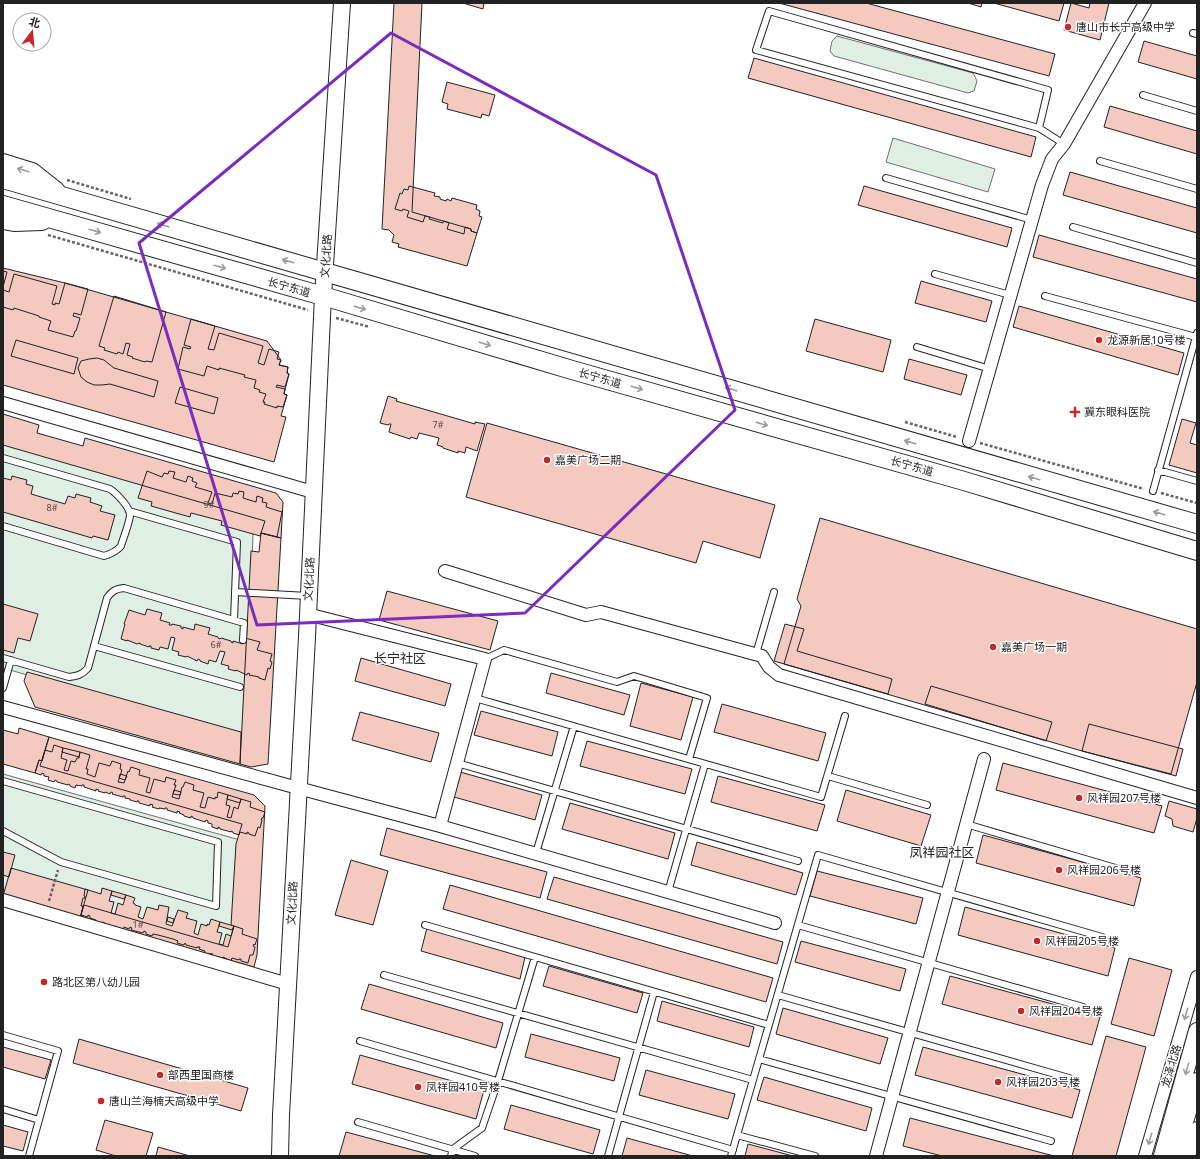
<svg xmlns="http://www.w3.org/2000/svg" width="1200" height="1159" viewBox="0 0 1200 1159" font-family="'Noto Sans','Noto Sans SC',sans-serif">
<rect width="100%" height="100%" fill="#fff"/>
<path fill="#e0efe3" stroke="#6f6f6f" d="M837,36L973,73L977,81L974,91L968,93L834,56L830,51L832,41Z
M893,138L995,169L988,192L886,162Z
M3,425L254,498L247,738L3,668Z
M3,774L240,840L231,957L3,890Z"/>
<path fill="#f3c9c0" stroke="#222" d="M394,3H422L412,212L471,229V231L477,233L467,266L398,247L399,244L392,242L394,235L389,230L382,229Z
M463,3H484L483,9Z
M779,3H866L1055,54L1049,76Z
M968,3H982L981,7Z
M994,3H1064L1059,21Z
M1071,3L1089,8L1090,3H1109L1100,40L1064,30Z
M1144,41L1197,56V79L1138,62Z
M754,58L1036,137L1031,157L748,78Z
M447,82L495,95L489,116L482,114L481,118L447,109L448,104L442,102Z
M1110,106L1197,131V154L1104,127Z
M1070,172L1197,208V233L1063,195Z
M409,186L435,193L434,196L440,197V199L446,201L447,199L451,201L452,198L477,205L476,209L480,211L479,216L482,217L477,233L471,231V229L465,227L464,234L447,229L449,223L444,221L443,223L429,219L430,217L425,216L423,222L407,217L409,211L403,209L402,211L395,209L400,193L402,194L404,189L408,190Z
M864,186L1012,228L1007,247L858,205Z
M1039,235L1197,279V302L1033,257Z
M3,268L65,283L267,341L281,360L279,365L288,367L287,373L289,374L284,394L287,395L281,416L286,417L274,462L3,385Z
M3,271L7,272L3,287Z
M14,274L57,286L52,304L55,305V303L59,304L65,283L88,289L81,315L74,313L73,316L80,318L76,331H75L73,337L48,330L51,321L39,317V316L14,308L13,310L3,307V290L9,292Z
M921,281L992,301L986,322L915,303Z
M114,296L166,312L152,362L146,361L145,362L132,358L133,357L127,355L130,344L126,343L123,354L118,352L117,354L104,350L105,348L99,346Z
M1019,306L1184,353L1178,375L1013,327Z
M191,319L215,326L208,349L214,350L219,333L263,346L258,363L264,365L269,349L279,352L277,359L281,360L279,365L288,367L287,373L289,374L285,387L277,385L276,387L285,389L284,394L287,395L283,407L277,406V408L264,404L265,402H263L266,394L259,392L260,390L254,388L256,380L244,377L245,375L219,368V370L207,366L204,376L178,369L183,347L190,349L191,347L184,345Z
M815,319L891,340L883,372L806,351Z
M16,340L78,358L74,374L11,356Z
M97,358L104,360L114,368L158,381L154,397L110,384L102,385H94L87,382L81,377L78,368L81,361L89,359Z
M909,359L967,375L961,395L904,379Z
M180,387L218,398L214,414L175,403Z
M388,396L397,399L396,401L475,424V422L485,424L477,451L466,447L465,453L458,451V453L443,448V447L437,445L439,438L419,433L417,439L411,437L410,439L389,432L391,424H389L388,425L380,423Z
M3,414L39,425L37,433L83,446L85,438L276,493L283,502L281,538L261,533L265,521L3,445Z
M1182,419L1196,423L1190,443L1197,445V473L1169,465Z
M487,423L775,505L760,558L703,541L696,563L466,497Z
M147,471L162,477L164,473L168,474L169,471L175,472L173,478L186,482L188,476L193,478L192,481L197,483L195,487L212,492L208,503L212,504L215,493L232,497L233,493L238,494L239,491L244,492L243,498L256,502L257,496L263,498L262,502L267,503L266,507L282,512L277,537L261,533L260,536L221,525L222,521L191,513L190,517L151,506L152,502L138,498Z
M12,476L27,480L26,484L33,486L31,494L65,504L68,496L75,498L76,494L91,498L90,502L102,506L100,511L115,515L108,540L93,536L92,538L3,512V478L11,480Z
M820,518L1197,629V682L1171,774L1082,751L784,664L801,606L797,599Z
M261,533L281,538L268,764L251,767L240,764L251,551L259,552Z
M387,591L498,621L490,650L379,620Z
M3,604L38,614L30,641L18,638L14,653L3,650Z
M147,609L162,613L160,620L170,623L169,625H172V624L181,626V628L183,629V627L194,630L195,624L210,628L208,634L218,637V638L220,639L221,638L231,641V642L233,643V641L243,644L245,638L260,642L257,650L272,654L270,661L272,662L270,669L268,668L265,680L259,678V677L249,675L250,674L248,673L247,675L236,670V671L228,669L229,666L221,664L225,652L220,651L216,662L209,660L208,664L200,661V660L198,659L197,661L187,656L186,657L178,655L179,652L172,650L175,638L171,637L168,649L160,647L159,650L151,648V646H149V647L140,644V643L137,644L127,640V641L121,639L125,624H124L129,610L145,615Z
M785,624L804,629L797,651L892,679L888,694L774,661Z
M361,658L451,684L445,706L355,681Z
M27,672L241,732L240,764L35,707L24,681Z
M551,673L630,695L624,715L546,693Z
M641,683L693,697L681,740L630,726Z
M931,686L1052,722L1046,741L925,704Z
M722,704L826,733L818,761L714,732Z
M481,711L558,732L552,756L474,735Z
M360,712L439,733L431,762L352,740Z
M1089,724L1183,749L1176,776L1082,751Z
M19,728L49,737L42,761L39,760L35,773L3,764V730L18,734Z
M49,737L254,795L265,806L257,955L254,967L80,918L84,905L228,947L234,926L231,925L236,844L242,824L40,766Z
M587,741L692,769L685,794L580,766Z
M54,745L63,748L61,758L67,760L64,770L68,771L71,761L75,762L77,758H79L80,752L90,755L86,769H88L87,774L95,777L99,763L110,766L112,761L121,764L120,769L122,770L118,782L124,783L128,771L129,772L131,767L140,770L139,775L150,778L146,792L150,793L154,779L165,782L166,777L176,780L174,785H176L172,797L179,799L182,787H183L185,782L194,785L193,790L204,793L200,807L205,808L208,797L215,799V797L217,798L218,792L228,795L226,805L230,806L227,817L231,818L234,807L238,809L241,799L251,802L250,807L265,812L263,818H262L261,820H262L260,828L258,827L255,836L249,834V833L247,832V834L240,832L239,835L233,833V832L231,831V832L220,829V828L218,827V829L212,827V824L208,823V821L206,820L205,822L193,818V817L191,816V818L184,816V815L179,813L180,812L177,811V813L167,810V808H165V809L159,808V809L152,807L153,805L150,804V806L139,803V801H137V802L130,800V799L125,798V796H123V797L112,794L113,793L111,792L110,794L105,792V793L98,791L99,790L96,789V791L84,787V785H82V786L76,785L75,788L70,786V785L68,784V785L57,782V781L55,780L54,782L48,780L49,777L44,776V774L42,773L41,775L35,773L39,760L42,761L45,750L52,752Z
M63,748L80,752L79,757L62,752Z
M1003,763L1162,806L1154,833L996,790Z
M453,770L542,795L535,820L447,795Z
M120,774L127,776L125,780L119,778Z
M718,776L825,805L817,831L711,802Z
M174,790L181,792L180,795L173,794Z
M846,790L931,815L921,846L837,821Z
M228,795L241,799L240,803L227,799Z
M1169,801L1197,809V818L1193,832L1173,826L1172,819L1165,816Z
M570,803L675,833L668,859L562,829Z
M387,828L547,872L540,898L380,855Z
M983,835L1141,878L1134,906L976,863Z
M697,842L803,873L796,895L691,865Z
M3,852L15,855L9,877L3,875Z
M351,860L388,871L373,925L335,915Z
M11,868L88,890L80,918L3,896Z
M817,871L923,898L916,924L810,896Z
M554,877L783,942L777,964L547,899Z
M450,885L773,978L766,1002L443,909Z
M102,888L112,891L109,901L114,902L111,913L115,914L118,903L123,905L126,895L135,898L133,903L135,904V905L141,907L138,917L143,919L147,907L158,910L159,905L169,907L166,924L172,926L178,910L188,913L186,918L197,921L194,933L198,935L201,924L207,926V924L209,925L211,919L220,922L217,932L222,933L219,944L223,945L226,934L231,936L234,926L243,929L242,934L257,939L255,945L254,944L253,946L255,947L253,955H250L248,963L241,961V959H239V960L232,958L231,961L223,957V959L212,956L213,954L204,953L205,951L199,949L200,947H197V948L186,945V944L185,943L184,945L177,943L178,941L173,939L158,935L153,934L152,936L146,934V932L144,931L143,933L131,930L132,928L130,927L129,929L124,927L123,930L117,928V927L115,926V928L104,925L105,923L102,922V924L96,922V920L90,918V916L88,915V917L81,915L83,906H81L83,898H85V896H84L85,889L101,894Z
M112,891L126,895L124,899L111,895Z
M965,907L1115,948L1108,976L958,935Z
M168,917L174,919L173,923L167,921Z
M220,922L234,926L232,930L219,926Z
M427,928L525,957L520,979L421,951Z
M801,941L906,969L900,991L795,962Z
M1129,958L1172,970L1154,1036L1111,1024Z
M549,966L643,993L637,1013L543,986Z
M950,976L1100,1017L1092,1045L942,1004Z
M369,984L503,1023L496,1048L361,1009Z
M662,1001L754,1027L749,1047L657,1021Z
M783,1008L888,1038L880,1064L776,1034Z
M531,1034L620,1058L614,1081L525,1057Z
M1106,1036L1146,1047L1116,1156H1072Z
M79,1039L248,1088L241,1111L73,1063Z
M3,1047L51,1060L45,1079L3,1067Z
M923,1047L1080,1090L1072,1118L915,1075Z
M360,1055L484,1090L476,1119L352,1084Z
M646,1070L735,1094L728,1119L639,1095Z
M764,1077L872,1108L866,1131L757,1100Z
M511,1105L600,1130L593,1154L504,1129Z
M910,1118L1054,1156H942L903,1146Z
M105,1120L153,1133L146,1156H116L96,1150Z
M3,1125L28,1132L23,1151L3,1146Z
M346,1132L435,1156H339Z
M627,1138L693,1156H622Z
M748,1144L793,1156H745Z
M158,1147L190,1156H156Z"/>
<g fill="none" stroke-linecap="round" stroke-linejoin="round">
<g stroke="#222" stroke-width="8">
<path id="lane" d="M1193,33L1197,34
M1143,95L1197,111
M1039,128L1048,90L769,11L756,50L1039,128L1064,144
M1100,161L1197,189
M886,178L1032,220
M1073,227L1197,263
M935,274L1010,295
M1045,296L1196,337
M917,347L990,369
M3,458L110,489C116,493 130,507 130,515C130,521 123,539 121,546C116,552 111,554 104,556L3,526
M1158,470L1197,481
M1153,491L1197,333
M129,511L237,542L234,620
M235,592L308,596
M94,646L240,687
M756,654L774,592
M3,658L69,677C77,676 82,675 88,668L107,598C112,591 115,589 124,588L244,623L243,640
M485,659L504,650L617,682L634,676L707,698L689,759
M3,688L11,660
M475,698L821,797L845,716
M457,763L798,861
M828,776L927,805
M3,781L218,842L216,906L61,862L3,831
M966,824L1119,869
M536,853L574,726
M668,892L705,764
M425,925L769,1025
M798,925L1083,1007
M384,975L753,1080
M778,995L1069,1078
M3,1035L58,1051L29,1156
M360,1041L733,1150
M759,1059L1051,1141
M3,1109L39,1120
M358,1122L475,1156
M737,1135L815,1156
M451,1156L453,1149L482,1128L498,1081L535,957
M608,1156L654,992
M731,1156L818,855L1102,937"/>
</g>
<g stroke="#222" stroke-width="14">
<path id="street" d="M3,403L313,492
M969,441L1042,185L1052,159L1064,144L1145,3
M445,571L586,615L601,612L762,656L769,667L779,675L1197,798
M307,614L485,659L440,826
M3,707L298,788L440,826L775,923
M3,900L288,984
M876,1156L984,759
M1145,1156L1197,977
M1189,1156L1197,1128"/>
</g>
<g stroke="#222" stroke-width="18">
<path id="secondary" d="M280,1156L281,1115L307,637L323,296L342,3
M1162,1156L1197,1031
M1175,1156L1197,1081"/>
</g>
<g stroke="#222" stroke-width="20">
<path id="primary" d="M3,163L32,172L56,191
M3,179L1197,524
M3,205L323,296L572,370L964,481L1197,551
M3,220L14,222L42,221"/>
</g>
<path stroke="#646464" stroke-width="2.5" stroke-dasharray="3 2" stroke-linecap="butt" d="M67,180L131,199
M48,235L308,310
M336,318L370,327
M905,422L957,437
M980,443L1144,489
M1161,493L1197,503
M49,901L58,870"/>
<use href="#lane" stroke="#fff" stroke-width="6"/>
<use href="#street" stroke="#fff" stroke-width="12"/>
<use href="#secondary" stroke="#fff" stroke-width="16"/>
<use href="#primary" stroke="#fff" stroke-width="18"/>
</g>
<defs><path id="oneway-shaft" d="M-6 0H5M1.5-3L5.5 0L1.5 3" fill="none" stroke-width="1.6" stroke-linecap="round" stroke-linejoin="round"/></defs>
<g stroke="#9c9c9c">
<use href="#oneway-shaft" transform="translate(23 170) rotate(-163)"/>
<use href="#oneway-shaft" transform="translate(163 225) rotate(-164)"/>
<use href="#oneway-shaft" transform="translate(95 231) rotate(16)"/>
<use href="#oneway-shaft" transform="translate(288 261) rotate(-164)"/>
<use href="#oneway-shaft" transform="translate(220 267) rotate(16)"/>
<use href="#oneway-shaft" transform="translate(360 308) rotate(16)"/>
<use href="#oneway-shaft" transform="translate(485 344) rotate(16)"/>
<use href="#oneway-shaft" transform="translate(637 388) rotate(16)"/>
<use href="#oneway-shaft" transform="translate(731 389) rotate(-164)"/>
<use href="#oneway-shaft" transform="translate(762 424) rotate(16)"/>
<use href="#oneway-shaft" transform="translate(910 442) rotate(-164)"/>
<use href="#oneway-shaft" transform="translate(1034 478) rotate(-164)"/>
<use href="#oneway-shaft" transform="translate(1159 513) rotate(-164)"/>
<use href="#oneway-shaft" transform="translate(1186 1014) rotate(106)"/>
<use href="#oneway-shaft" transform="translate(1187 1069) rotate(106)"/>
<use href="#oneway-shaft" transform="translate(1150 1139) rotate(106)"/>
</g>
<path fill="none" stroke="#7b2cbf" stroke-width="3" stroke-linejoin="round" d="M391,33L656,175L735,410L525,613L257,625L139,243Z"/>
<g fill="#c62828" stroke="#fff" stroke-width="1.5">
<circle cx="1068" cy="27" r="4"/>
<circle cx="1099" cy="340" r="4"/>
<path d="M1073 406h4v4h4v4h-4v4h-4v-4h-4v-4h4z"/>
<circle cx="547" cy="460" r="4"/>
<circle cx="993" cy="647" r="4"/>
<circle cx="1079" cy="798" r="4"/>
<circle cx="1059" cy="870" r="4"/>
<circle cx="1037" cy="941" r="4"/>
<circle cx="44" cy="982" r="4"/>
<circle cx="1021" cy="1011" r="4"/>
<circle cx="160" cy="1075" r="4"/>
<circle cx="998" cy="1082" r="4"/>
<circle cx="418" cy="1087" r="4"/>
<circle cx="101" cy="1101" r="4"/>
</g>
<g text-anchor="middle" stroke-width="3" stroke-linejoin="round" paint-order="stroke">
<g font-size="9" fill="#564c4a">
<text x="438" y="428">7#</text>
<text x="209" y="508">9#</text>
<text x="52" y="511">8#</text>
<text x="216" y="648">6#</text>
<text x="138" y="928">1#</text>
</g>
<g font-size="11" fill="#222" stroke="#fff" text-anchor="start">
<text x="1076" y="31">唐山市长宁高级中学</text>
<text x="1107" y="344">龙源新居10号楼</text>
<text x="1084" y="416">冀东眼科医院</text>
<text x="555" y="464">嘉美广场二期</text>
<text x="1001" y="651">嘉美广场一期</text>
<text x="1087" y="802">风祥园207号楼</text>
<text x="1067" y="874">风祥园206号楼</text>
<text x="1045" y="945">风祥园205号楼</text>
<text x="52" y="986">路北区第八幼儿园</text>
<text x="1029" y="1015">风祥园204号楼</text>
<text x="168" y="1079">部西里国商楼</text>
<text x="1006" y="1086">风祥园203号楼</text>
<text x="426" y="1091">凤祥园410号楼</text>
<text x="109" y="1105">唐山兰海楠天高级中学</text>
</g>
<g font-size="11" fill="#222" stroke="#fff">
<text transform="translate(326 256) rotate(-86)" y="4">文化北路</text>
<text transform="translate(289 287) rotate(16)" y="4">长宁东道</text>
<text transform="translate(600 378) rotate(16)" y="4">长宁东道</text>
<text transform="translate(912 466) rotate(16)" y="4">长宁东道</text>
<text transform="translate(309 579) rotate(-87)" y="4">文化北路</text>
<text transform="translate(292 903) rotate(-87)" y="4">文化北路</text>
<text transform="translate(1171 1066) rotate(-74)" y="4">龙泽北路</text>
</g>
<g font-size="13" fill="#222" stroke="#fff">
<text x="400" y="663">长宁社区</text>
<text x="942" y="857">凤祥园社区</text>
</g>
</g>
<rect width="1200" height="1159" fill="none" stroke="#222222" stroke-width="8"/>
<g transform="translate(32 32) rotate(16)"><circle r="19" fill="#ffffff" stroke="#a7a7a7"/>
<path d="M0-3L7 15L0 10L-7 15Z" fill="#c62828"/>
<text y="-6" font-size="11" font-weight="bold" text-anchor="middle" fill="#222222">北</text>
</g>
</svg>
